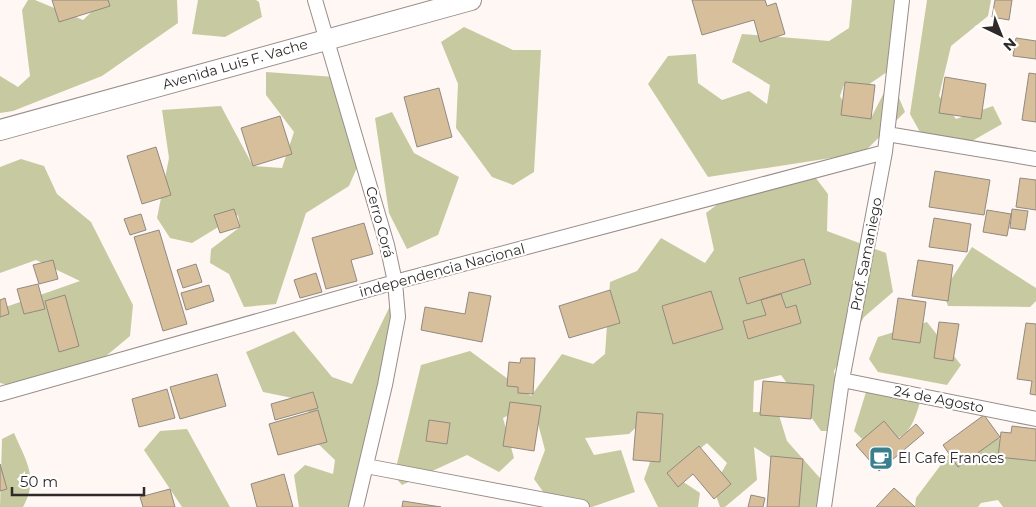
<svg xmlns="http://www.w3.org/2000/svg" width="1036" height="507" viewBox="0 0 1036 507" font-family="Montserrat,sans-serif">
<rect width="100%" height="100%" fill="#fff7f4"/>
<path fill="#c7caa0" d="M28,0H35L83,20L104,0H177L178,23L102,76L13,111L0,113V76L18,87L30,76L22,10Z
M198,0H256L259,2L262,17L225,37L192,34Z
M852,0H908L887,72L868,85L845,82L840,96L850,115L871,118L891,79L905,112L863,153L708,177L648,84L668,56L696,54L698,83L722,100L749,91L767,104L770,85L732,62L742,34L829,41L849,28Z
M927,0H991L988,16L951,46L939,96L956,119L993,106L1002,124L965,145L921,134L910,114Z
M464,27L513,50H541L534,172L513,185L492,177L456,128L458,84L441,42Z
M266,72L335,77L362,156L349,186L306,213L276,304L244,307L229,274L210,263L211,249L240,227L238,215L192,243L170,238L157,218L169,158L162,110L221,106L253,166L282,168L294,132L266,95Z
M392,112L414,153L459,177L438,235L407,249L389,213L375,118Z
M21,159L44,166L57,194L91,222L133,305L130,336L106,356L13,386L0,383V309L80,281L36,260L0,273V167Z
M815,177L828,194L827,231L886,253L893,292L864,317L834,371L842,417L834,431H821L781,375L754,381L753,412H778L787,441L827,486L822,507H792L799,476L754,447L757,480L725,507H720L713,487L727,463L707,443L670,473L700,493L698,507H658L644,479L661,431L645,419L629,434L585,438L594,455L621,450L635,492L592,507H554L534,479L545,450L536,416L523,408L503,418L514,458L499,472L467,455L402,485L394,476L421,365L470,351L531,396L562,354L593,364L605,354L610,282L637,271L661,238L705,263L714,250L706,213L743,185Z
M972,247L1036,288V301L1030,307L948,306L943,292Z
M390,306L403,331L385,375L357,507H299L294,475L305,465L333,474L335,460L312,438L307,401L263,392L246,352L294,331L332,377L352,384Z
M927,322L961,365L947,385L878,372L869,359L878,337Z
M886,383L920,402C910,437 904,437 871,448L854,431L866,392Z
M187,429L230,507H182L144,450L160,431Z
M14,433C26,461 39,478 23,507H0L2,439Z
M993,435L1036,460V507H1003L998,500L981,503L978,507H915L916,498L952,450Z"/>
<path fill="#d8bf9b" stroke="#908a81" d="M52,0H108L110,6L59,22Z
M692,0H765L767,6L776,3L785,34L760,42L754,20L702,35Z
M995,0H1012L1009,20L992,17Z
M1016,38L1036,41V59L1013,56Z
M1029,73L1036,74V122L1022,120Z
M945,77L986,84L981,119L939,113Z
M845,82L875,85L871,119L841,115Z
M439,88L452,137L417,147L404,97Z
M280,116L292,154L253,166L241,128Z
M156,147L171,195L142,204L127,156Z
M935,171L990,180L984,215L929,207Z
M1020,178L1036,180V210L1016,207Z
M234,209L240,227L220,233L214,215Z
M1012,209L1028,211L1025,230L1010,228Z
M987,210L1011,214L1007,236L983,232Z
M141,214L146,230L130,235L124,219Z
M934,218L971,224L967,252L929,247Z
M364,223L373,254L351,260L357,281L326,289L312,238Z
M159,230L187,324L163,331L134,237Z
M804,259L811,284L747,304L739,278Z
M53,260L58,279L39,284L33,265Z
M918,260L953,265L948,301L912,296Z
M196,264L202,282L183,288L177,270Z
M316,273L322,292L300,298L294,280Z
M38,284L45,309L24,314L17,289Z
M209,285L214,301L186,310L181,293Z
M610,290L620,323L569,338L559,306Z
M711,291L723,329L673,344L662,306Z
M469,292L491,296L482,342L421,330L425,307L465,314Z
M781,294L786,308L796,305L801,323L748,339L743,321L766,315L761,300Z
M65,295L79,346L59,352L45,301Z
M5,298L9,314L0,317V300Z
M898,298L926,302L920,343L892,339Z
M939,322L959,324L953,361L934,358Z
M1026,323L1036,324V395L1030,394L1032,381L1017,379Z
M521,358H535L533,394L518,393V387L507,386L509,362L520,363Z
M217,374L226,406L180,419L170,387Z
M763,381L814,385L811,419L760,415Z
M167,389L175,418L139,427L132,399Z
M313,392L318,408L275,420L271,404Z
M510,402L541,406L534,451L503,446Z
M318,410L327,442L278,455L269,424Z
M637,412L663,414L660,462L633,460Z
M984,415L1000,437L958,467L943,445Z
M429,420L450,423L447,444L426,441Z
M884,421L899,439L916,424L924,433L879,471L856,445Z
M1012,426L1036,429V461L998,457L1001,432L1011,433Z
M699,446L731,484L714,499L693,474L678,487L667,473Z
M771,456L803,459L799,507H767Z
M0,464L7,489L0,491Z
M284,474L293,507H257L251,484Z
M894,488L915,507H876Z
M170,489L175,507H143L140,497Z
M751,495L765,498L763,507H748Z
M403,501L441,507H402Z"/>
<g fill="none" stroke-linecap="round" stroke-linejoin="round">
<g stroke="#988d89" stroke-width="16">
<path id="street" d="M315,0L387,245L395,282L398,317L385,385L356,507
M887,134L1036,159
M842,380L1036,419
M0,394L395,282L885,152
M366,466L582,507
M824,507L842,380L885,152L902,0"/>
</g>
<g stroke="#988d89" stroke-width="22">
<path id="secondary" d="M0,130L471,0"/>
</g>
<use href="#street" stroke="#fff" stroke-width="14"/>
<use href="#secondary" stroke="#fff" stroke-width="20"/>
</g>
<defs>
<g id="cafe-square" transform="scale(1.25)"><rect x="-9" y="-9" width="18" height="18" rx="4" fill="#3b7f8e" stroke="#fff"/><path d="M-5.5-4.5H6V0H3Q3 3.5 0 3.5H-2.5Q-5.5 3.5-5.5 0ZM3-3.2v2h1.7v-2ZM-6 4.5H4V6H-6Z" fill="#fff"/></g>
</defs>
<g fill-rule="evenodd">
<use href="#cafe-square" x="881" y="458"/>
</g>
<g text-anchor="middle" stroke-width="4.5" stroke-linejoin="round" paint-order="stroke">
<g font-size="14" fill="#2f2a29" stroke="#fff">
<text transform="translate(235 64) rotate(-16)" y="5">Avenida Luis F. Vache</text>
<text transform="translate(380 222) rotate(75)" y="5">Cerro Corá</text>
<text transform="translate(866 254) rotate(-79)" y="5">Prof. Samaniego</text>
<text transform="translate(442 270) rotate(-15)" y="5">independencia Nacional</text>
<text transform="translate(939 399) rotate(11)" y="5">24 de Agosto</text>
</g>
<g font-size="14" fill="#2f2a29" stroke="#fff" text-anchor="start">
<text x="898" y="463">El Cafe Frances</text>
</g>
</g>
<g transform="translate(1001 35) rotate(137)" stroke="#ffffff" stroke-width="4" paint-order="stroke">
<path d="M0-4L9 19L0 12L-9 19Z" fill="#2f2a29"/>
<text y="-8" font-size="14" font-weight="bold" text-anchor="middle" fill="#2f2a29">N</text>
</g>
<path d="M12 487v8h132v-8" fill="none" stroke="#2f2a29" stroke-width="2.5"/>
<text x="20" y="487" font-size="15" fill="#2f2a29" stroke="#ffffff" stroke-width="4" paint-order="stroke">50 m</text>
</svg>
